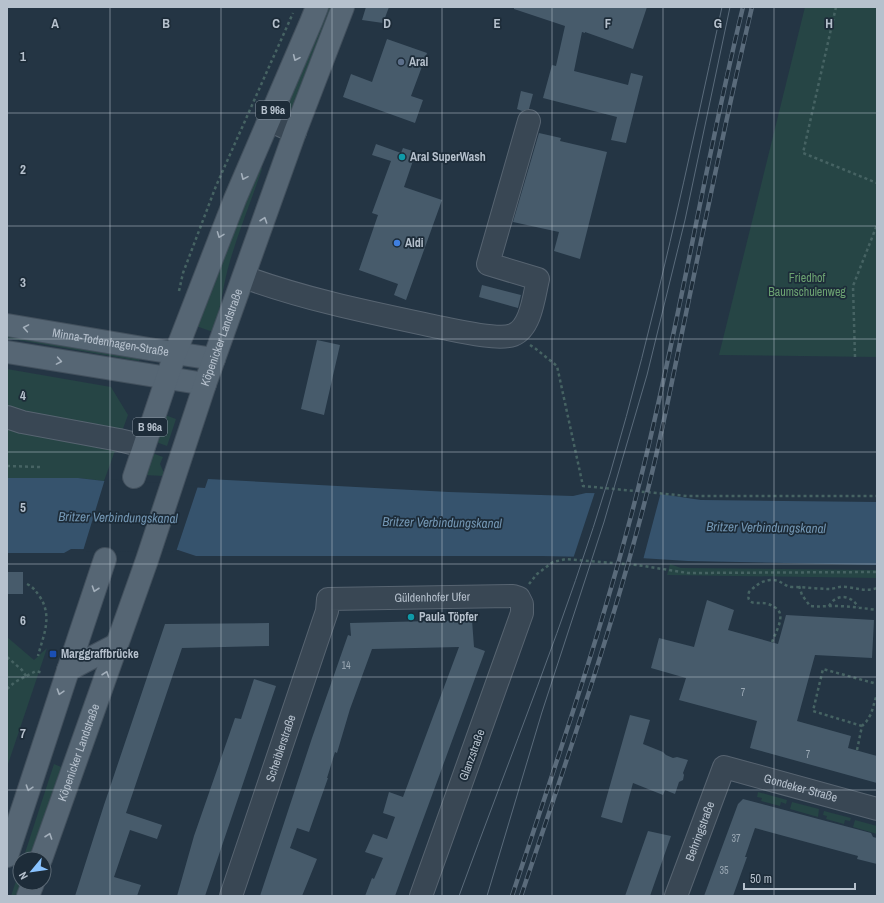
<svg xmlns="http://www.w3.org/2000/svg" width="884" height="903" viewBox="0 0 884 903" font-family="'Archivo Narrow',sans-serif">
<rect width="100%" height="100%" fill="#243544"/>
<path fill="#264545" d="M327,7H333L292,111L284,108Z
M805,7H877V357L719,355Z
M261,166L262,169C252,199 239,230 230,261C223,284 221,309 213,332L196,326L214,277Z
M7,331L141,355L139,361L7,338Z
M7,369L111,387L128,415L104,481L78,478H7Z
M165,415L176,419L167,446L156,442Z
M152,453L163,457L160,464L164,473V476L144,475Z
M670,564L681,568L877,570V578L667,575Z
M7,637L34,660L47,648L7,767Z
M54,764L61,767L30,859H23Z
M758,792L787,800L786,804L781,802L780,806L761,801L762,798L757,797Z
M792,802L819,809L818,817L790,809Z
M824,811L851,818L850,821L845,820L844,824L826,819L827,816L823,815Z
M855,820L877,826V834L853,827Z
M20,869V883H21L17,896H11Z"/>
<path fill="#36536d" d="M7,478H78L104,481L205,488L208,479L449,492L573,496L586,493L660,494L701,500L877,502V565L688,561L640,558L542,556H196L178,550L71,549L64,553H7Z"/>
<path fill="#243544" d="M105,479L198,486L176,552L83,551Z
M595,492H661L643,560L573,559Z"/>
<path fill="#475b6b" d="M366,7H389L383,23L362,20Z
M514,7H647L633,49L585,32V33L582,32L574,71L628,85L631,73L643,76L626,143L611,140L617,117L543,98L552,65L556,66L565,26L514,9Z
M387,39L427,53L411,96L423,100L415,123L343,97L351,74L372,82Z
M521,91L533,94L529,109L522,111L517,109Z
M539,133L561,138L560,141L607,152L580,259L554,251L559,232L513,222Z
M376,144L401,153L403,148L416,152L404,187L442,200L406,300L394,295L398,284L359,270L378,215L372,213L391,161L372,155Z
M482,285L521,295L518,308L479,297Z
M317,340L340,345L324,415L301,409Z
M7,572H23V594H7Z
M707,600L734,610L728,630L778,644L786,615L874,620L872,658L815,655L797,721L851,736L848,748L877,756V783L750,748L757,721L679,700L686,678L651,668L659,638L694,647Z
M472,620L474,647L485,651L395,896H365L372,878L374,879L383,858L365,852L373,834L387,839L395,817L383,813L389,792L403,797L459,647L372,649L350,709L337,753L335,752L327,778H328L309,832L297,828L290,848L317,859L302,896H260L312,738L348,635L351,636L350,623Z
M269,623V646L182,648L126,813L162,825L157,839L130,830L114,877L141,885L137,896H75L104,805L165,624Z
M254,679L276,686L205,896H177L194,836L235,718L241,719Z
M630,715L650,720L643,744L663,752L666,755L673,758L677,757L688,760L683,773L684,775L683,780L679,782L675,794L665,790L663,795L633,783L622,823L601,817Z
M743,799L871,833L873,837L877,838V864L857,859L858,856L755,828L745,857H747L733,896H704L738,804Z
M648,831L671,836L650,896H625Z"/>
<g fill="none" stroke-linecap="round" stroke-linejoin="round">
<g stroke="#576471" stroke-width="24">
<g id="minor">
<path d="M269,120L295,132"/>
<path d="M244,277C307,300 372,313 438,327C454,330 498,341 513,335C531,328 534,296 538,279L488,264L529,121"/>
<path d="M7,417L22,422L119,440L144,446"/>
<path id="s1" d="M231,896L327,611L328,599L513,596L519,598L522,604V613L421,896"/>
<path id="s2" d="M676,896L724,767L877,809"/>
</g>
</g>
<g stroke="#42505d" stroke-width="24">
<g id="major">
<path id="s3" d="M7,325L149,349L214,359"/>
<path d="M7,352L205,384"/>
<path d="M134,477L175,354L235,199L311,22L317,7"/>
<path d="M68,670L116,645"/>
<path d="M7,856L79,637L105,559"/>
<path id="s4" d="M41,859L147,560L205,384L295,132L343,7"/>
<path d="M28,896L33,883"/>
</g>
</g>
<path stroke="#466363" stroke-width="2.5" stroke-dasharray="3 3" stroke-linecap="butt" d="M836,7L803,153L877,183
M179,291L183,273L216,186L293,13
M530,345L536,349L557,366L583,486L687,496H877
M855,357L853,286L877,225
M7,466L40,467
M27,584C33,587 36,591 40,597C53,617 43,636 38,656
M529,584L537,574L553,562L566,559L637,565L688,573L877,572
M799,586L802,595L810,606C818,607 825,606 833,606C848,606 862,608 877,610
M829,606C836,593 852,595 858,607
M772,642C775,634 782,622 780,614C779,608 769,603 762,603C754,603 746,604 749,592C755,586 761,581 770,580C781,579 784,587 793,587C806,587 819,589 831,589C836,588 841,586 846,587C857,588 866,592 877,588
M7,657L22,670L26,676
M7,689L15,682L36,671L43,673
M862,726L813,711L823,669L877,684
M857,750L862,726L866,722L871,714L877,694"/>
<use href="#minor" stroke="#394754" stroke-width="22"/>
<use href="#major" stroke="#566674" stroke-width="22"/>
<path stroke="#5a6b7b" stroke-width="1" d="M459,896C510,756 567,617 610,474C655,321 688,163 722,7
M487,896L542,712L604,522L647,375L685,220L730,7"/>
<g stroke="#5a6b7b" stroke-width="4.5">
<path id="rail" d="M512,896C558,757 606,619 641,477C680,321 705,163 743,7
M521,896C567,759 615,622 650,481C663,429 673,376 684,323C706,218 727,112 752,7"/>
</g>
<use href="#rail" stroke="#1d2c39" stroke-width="3" stroke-dasharray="9" stroke-linecap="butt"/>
</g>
<defs><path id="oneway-chevron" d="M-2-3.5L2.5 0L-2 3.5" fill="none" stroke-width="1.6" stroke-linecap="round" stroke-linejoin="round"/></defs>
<g stroke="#a3afbb">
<use href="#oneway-chevron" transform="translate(296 58) rotate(114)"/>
<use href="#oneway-chevron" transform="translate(244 177) rotate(114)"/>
<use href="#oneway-chevron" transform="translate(264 220) rotate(-71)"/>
<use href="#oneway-chevron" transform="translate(220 235) rotate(111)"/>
<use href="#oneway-chevron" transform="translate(26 328) rotate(-170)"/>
<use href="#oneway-chevron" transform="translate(59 361) rotate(10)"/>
<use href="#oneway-chevron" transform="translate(95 589) rotate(109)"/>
<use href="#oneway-chevron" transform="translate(106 674) rotate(-71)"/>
<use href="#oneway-chevron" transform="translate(60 692) rotate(108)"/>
<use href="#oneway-chevron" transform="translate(29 788) rotate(108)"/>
<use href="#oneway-chevron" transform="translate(49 836) rotate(-71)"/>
</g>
<path fill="none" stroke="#b6c1cd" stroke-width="1" stroke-opacity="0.55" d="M110,7V896M221,7V896M332,7V896M442,7V896M552,7V896M663,7V896M774,7V896M7,113H877M7,226H877M7,339H877M7,452H877M7,564H877M7,677H877M7,790H877"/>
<circle fill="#5c6f8a" stroke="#1d2c39" stroke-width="1.5" cx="401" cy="62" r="4"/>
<g fill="#0f9aa8" stroke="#1d2c39" stroke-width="1.5">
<circle cx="402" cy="157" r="4"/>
<circle cx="411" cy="617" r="4"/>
</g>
<circle fill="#3f7fe0" stroke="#1d2c39" stroke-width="1.5" cx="397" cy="243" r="4"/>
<rect fill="#1a4fb4" stroke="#1d2c39" stroke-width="1.5" x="49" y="650" width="8" height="8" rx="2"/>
<g text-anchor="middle" stroke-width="3.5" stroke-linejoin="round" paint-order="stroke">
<g font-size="10" fill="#9aa8b4">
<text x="346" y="669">14</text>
<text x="743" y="696">7</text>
<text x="808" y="758">7</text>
<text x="736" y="842">37</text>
<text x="724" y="874">35</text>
</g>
<g fill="#1d2c39" stroke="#8894a1" stroke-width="1">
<rect x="256" y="101" width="34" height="18" rx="3"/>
<rect x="133" y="418" width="34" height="18" rx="3"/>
</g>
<g font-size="11" font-weight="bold" fill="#b6c1cd">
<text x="273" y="114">B 96a</text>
<text x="150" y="431">B 96a</text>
</g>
<g font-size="12" font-weight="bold" fill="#b6c1cd" stroke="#1d2c39" text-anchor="start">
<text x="409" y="66">Aral</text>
<text x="410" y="161">Aral SuperWash</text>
<text x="405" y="247">Aldi</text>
<text x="419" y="621">Paula Töpfer</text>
<text x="61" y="658">Marggraffbrücke</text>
</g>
<g font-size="12" fill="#6ba171" stroke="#1d2c39">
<text x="807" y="282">Friedhof<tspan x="807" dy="14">Baumschulenweg</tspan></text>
</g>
<g font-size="12" fill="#b6c1cd" stroke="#1d2c39">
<text dy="4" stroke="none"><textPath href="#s4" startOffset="552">Köpenicker Landstraße</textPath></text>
<text dy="4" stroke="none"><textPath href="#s3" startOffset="105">Minna-Todenhagen-Straße</textPath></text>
<text dy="4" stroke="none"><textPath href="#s1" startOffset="417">Güldenhofer Ufer</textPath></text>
<text dy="4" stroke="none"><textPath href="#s1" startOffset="156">Scheiblerstraße</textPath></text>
<text dy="4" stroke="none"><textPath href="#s4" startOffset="113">Köpenicker Landstraße</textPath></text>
<text transform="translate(472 755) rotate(-70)" y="4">Glanzstraße</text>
<text dy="4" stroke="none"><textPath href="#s2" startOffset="217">Gondeker Straße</textPath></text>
<text dy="4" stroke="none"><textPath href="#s2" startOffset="69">Behringstraße</textPath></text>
</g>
<g font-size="13" font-style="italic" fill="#7396b3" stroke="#1d2c39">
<text transform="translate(118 517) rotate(1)" y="5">Britzer Verbindungskanal</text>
<text transform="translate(442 522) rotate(1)" y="5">Britzer Verbindungskanal</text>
<text transform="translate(766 527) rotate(1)" y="5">Britzer Verbindungskanal</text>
</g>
</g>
<g font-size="13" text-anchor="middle" font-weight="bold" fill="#b6c1cd" stroke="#1d2c39" stroke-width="3.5" stroke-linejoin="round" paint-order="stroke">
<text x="55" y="28">A</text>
<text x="166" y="28">B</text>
<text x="276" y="28">C</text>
<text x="387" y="28">D</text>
<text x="497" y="28">E</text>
<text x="608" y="28">F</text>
<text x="718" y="28">G</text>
<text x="829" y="28">H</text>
<text x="23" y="61">1</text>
<text x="23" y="174">2</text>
<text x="23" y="287">3</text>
<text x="23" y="400">4</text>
<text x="23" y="512">5</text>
<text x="23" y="625">6</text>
<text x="23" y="738">7</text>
</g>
<rect width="884" height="903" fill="none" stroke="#b6c1cd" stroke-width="16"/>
<g transform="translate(32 871) rotate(241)"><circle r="19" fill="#1d2c39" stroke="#5a6874"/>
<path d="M0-3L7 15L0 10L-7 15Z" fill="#89c3ff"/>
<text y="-6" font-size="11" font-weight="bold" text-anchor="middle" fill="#b6c1cd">N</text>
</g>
<path d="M744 883v6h111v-6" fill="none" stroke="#b6c1cd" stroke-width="2"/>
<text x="750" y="883" font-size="12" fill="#b6c1cd" stroke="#1d2c39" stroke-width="3" paint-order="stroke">50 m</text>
</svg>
